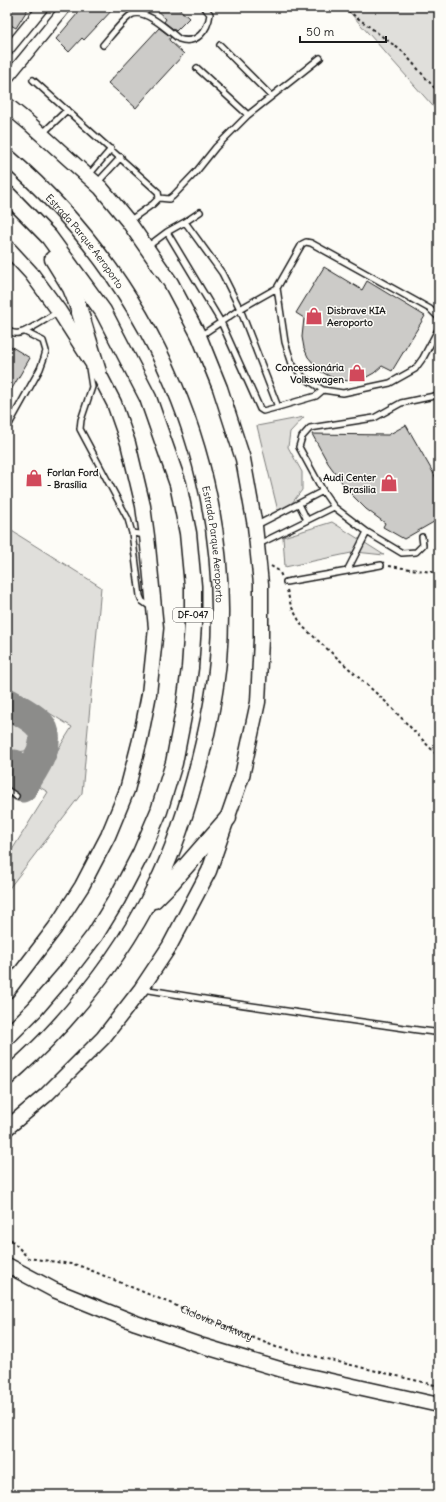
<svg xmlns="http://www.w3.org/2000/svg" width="446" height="1502" viewBox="0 0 446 1502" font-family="Delius,sans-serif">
<rect width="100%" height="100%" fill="#fdfcf7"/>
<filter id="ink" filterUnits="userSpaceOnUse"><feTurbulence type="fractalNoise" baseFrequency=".025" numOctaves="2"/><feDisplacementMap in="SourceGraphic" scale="8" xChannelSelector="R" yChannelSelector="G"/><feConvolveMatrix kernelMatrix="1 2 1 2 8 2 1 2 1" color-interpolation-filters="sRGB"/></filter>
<g filter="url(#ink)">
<path fill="#e0dfdb" stroke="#7e7e7c" d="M345,7H439V113Z
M304,417L290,432L288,447L302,472V490L292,503L278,511L257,426Z
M332,522L384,555L356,552L285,567L283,537Z
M7,528L101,587L82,793L7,891V858L48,792L36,785L72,727L7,687Z
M7,712C25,724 42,728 25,751L17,752L7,748Z"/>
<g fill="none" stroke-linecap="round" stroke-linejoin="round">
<path stroke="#797876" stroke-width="3.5" d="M7,685L10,687"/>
<path stroke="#8c8c8a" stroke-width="31" d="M7,703C17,709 30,715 38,723C56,741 31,771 22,787C21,778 20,772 14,765"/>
</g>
<path fill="#cccbc8" stroke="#1c1c1c" d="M7,7H29L16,28L7,23Z
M83,7H115L84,40L82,38L69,52L56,39Z
M153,7H177L189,18L176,31L164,22L166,19Z
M159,28L171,37L169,40L184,54L148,93V94L136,108L108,83Z
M324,267L362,290L367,281L425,316L392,371L382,366L374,373L363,379L350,381L340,380L331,377L320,371L308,357L304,348L302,337L304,318L296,313Z
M7,344L30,358L7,397Z
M406,425L439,483V519L404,539L383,527L385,523L366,509L349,492L328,463L312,434L388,435Z"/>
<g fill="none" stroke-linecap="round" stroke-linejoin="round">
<g stroke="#1c1c1c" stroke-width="8">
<path id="lane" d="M103,45C110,37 123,20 131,15C144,7 169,31 179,39C197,45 208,30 210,14L204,7
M220,45L271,96
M197,68L248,115
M33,80L158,192L159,198L153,204L129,221
M42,134L67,110
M88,176L111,149
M97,183L121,157
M159,198L169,199L173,196L196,172L216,147L248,115L320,58
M200,212L185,222L222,273L240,309L278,407L316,396L323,390
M185,222L167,232L221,322L200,336
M147,247L167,232
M277,288L285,342L292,364L303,377L323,390L343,393L390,383L415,369L423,358L439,328
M7,329C10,332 14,334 19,333C28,332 49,317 59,311
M89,368L92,387L81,420L80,429L128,519L132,533L146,535
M278,407L263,411L260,409L221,322L240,309L277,288L302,244L306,242L311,243L430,309L439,318
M7,428L40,369L44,358L46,351L43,341L25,332
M299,504L307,520
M257,525L323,491
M132,533L140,596L142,601L152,608
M422,537L423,545L416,552L402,553L367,532L334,507L323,491L299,447L302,437L310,428L374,418L401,403L439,395
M259,544L334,507
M347,571L367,532
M286,582L381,565
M7,790L16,796
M143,989L217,1001L418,1030L434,1032L439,1031"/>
</g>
<g stroke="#1c1c1c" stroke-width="13">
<path id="street" d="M7,51L43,7
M7,79L66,7"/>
</g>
<g stroke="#1c1c1c" stroke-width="17">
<path id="secondary" d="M7,105L30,124L101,188L128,221L171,283L199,336L220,388L243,459L255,526L261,584V639L258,702L242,776L209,871L169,947L141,989L103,1038L45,1096L7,1128
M7,247L31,273L59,311L98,372L114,403L128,443L143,506L147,536L156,628L149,694L140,740L127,790L108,836L82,886L55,928L7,991
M7,1265L54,1290L136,1323L203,1346L286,1371L439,1405"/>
</g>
<g stroke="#1c1c1c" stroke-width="19">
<g id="primary">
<path id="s2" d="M7,157C153,283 234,468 218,661C215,694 208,727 200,759C189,803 176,847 155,888C128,943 91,993 49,1037C36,1051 21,1064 7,1077"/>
<path d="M7,194L49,237L103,311L148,398L178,484L188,533L193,586V624L190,668L184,711L174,763L159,811L141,853L117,899L95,935L65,974L35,1009L7,1037"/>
<path d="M53,259L71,288L77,303L98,372"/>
<path d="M154,900L172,882L228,818"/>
</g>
</g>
<g stroke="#1c1c1c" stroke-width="2" stroke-dasharray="3 3" stroke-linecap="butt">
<path d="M343,7L403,52L439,93"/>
<path d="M271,566L279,571L282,577"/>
<path d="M389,566L439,573"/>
<path d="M287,590L291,606L302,626L387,703L439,757"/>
<path id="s1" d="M7,1235L28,1258L78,1265L276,1347L439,1386"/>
</g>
<use href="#lane" stroke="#fdfcf7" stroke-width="5"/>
<use href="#street" stroke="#fdfcf7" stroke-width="10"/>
<use href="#secondary" stroke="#fdfcf7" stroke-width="14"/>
<use href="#primary" stroke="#fdfcf7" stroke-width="16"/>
</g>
</g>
<defs>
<g id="shop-bare" transform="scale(1.38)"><path d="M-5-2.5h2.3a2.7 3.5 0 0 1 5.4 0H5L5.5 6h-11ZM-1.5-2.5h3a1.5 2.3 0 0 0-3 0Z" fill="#d1495b" stroke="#fdfcf7" stroke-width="2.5" paint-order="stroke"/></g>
</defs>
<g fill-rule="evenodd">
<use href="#shop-bare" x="314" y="316"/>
<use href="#shop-bare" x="357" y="373"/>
<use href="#shop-bare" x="34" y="478"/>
<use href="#shop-bare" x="389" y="483"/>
</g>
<g text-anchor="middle" stroke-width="3" stroke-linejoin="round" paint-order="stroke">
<rect fill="#fdfcf7" stroke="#605f5e" stroke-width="1" x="173" y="608" width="40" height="14" rx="3"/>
<g font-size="9" font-weight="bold" fill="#1c1c1c">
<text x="193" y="618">DF-047</text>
</g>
<g font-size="10" fill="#1c1c1c" stroke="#fdfcf7">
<text dy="4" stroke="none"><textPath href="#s2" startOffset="115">Estrada Parque Aeroporto</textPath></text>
<text dy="4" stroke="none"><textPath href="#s2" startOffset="450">Estrada Parque Aeroporto</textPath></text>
<text dy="4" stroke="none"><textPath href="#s1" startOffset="232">Ciclovia Parkway</textPath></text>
</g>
<g font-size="10" font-weight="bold" fill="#1c1c1c" stroke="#fdfcf7" text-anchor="start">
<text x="327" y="314">Disbrave KIA<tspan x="327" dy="12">Aeroporto</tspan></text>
<text x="344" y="371" text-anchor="end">Concessionária<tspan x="344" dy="12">Volkswagen</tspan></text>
<text x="47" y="476">Forlan Ford<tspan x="47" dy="12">- Brasília</tspan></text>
<text x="376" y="481" text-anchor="end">Audi Center<tspan x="376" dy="12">Brasilia</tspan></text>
</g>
</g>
<rect width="446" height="1502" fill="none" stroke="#fdfcf7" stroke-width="24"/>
<rect x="12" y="12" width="422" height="1478" fill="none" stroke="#1c1c1c" stroke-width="1.5" filter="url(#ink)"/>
<path d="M300 36v6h86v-6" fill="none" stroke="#1c1c1c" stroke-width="2"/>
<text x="306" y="36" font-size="12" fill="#1c1c1c" stroke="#fdfcf7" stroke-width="3" paint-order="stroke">50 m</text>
</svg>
